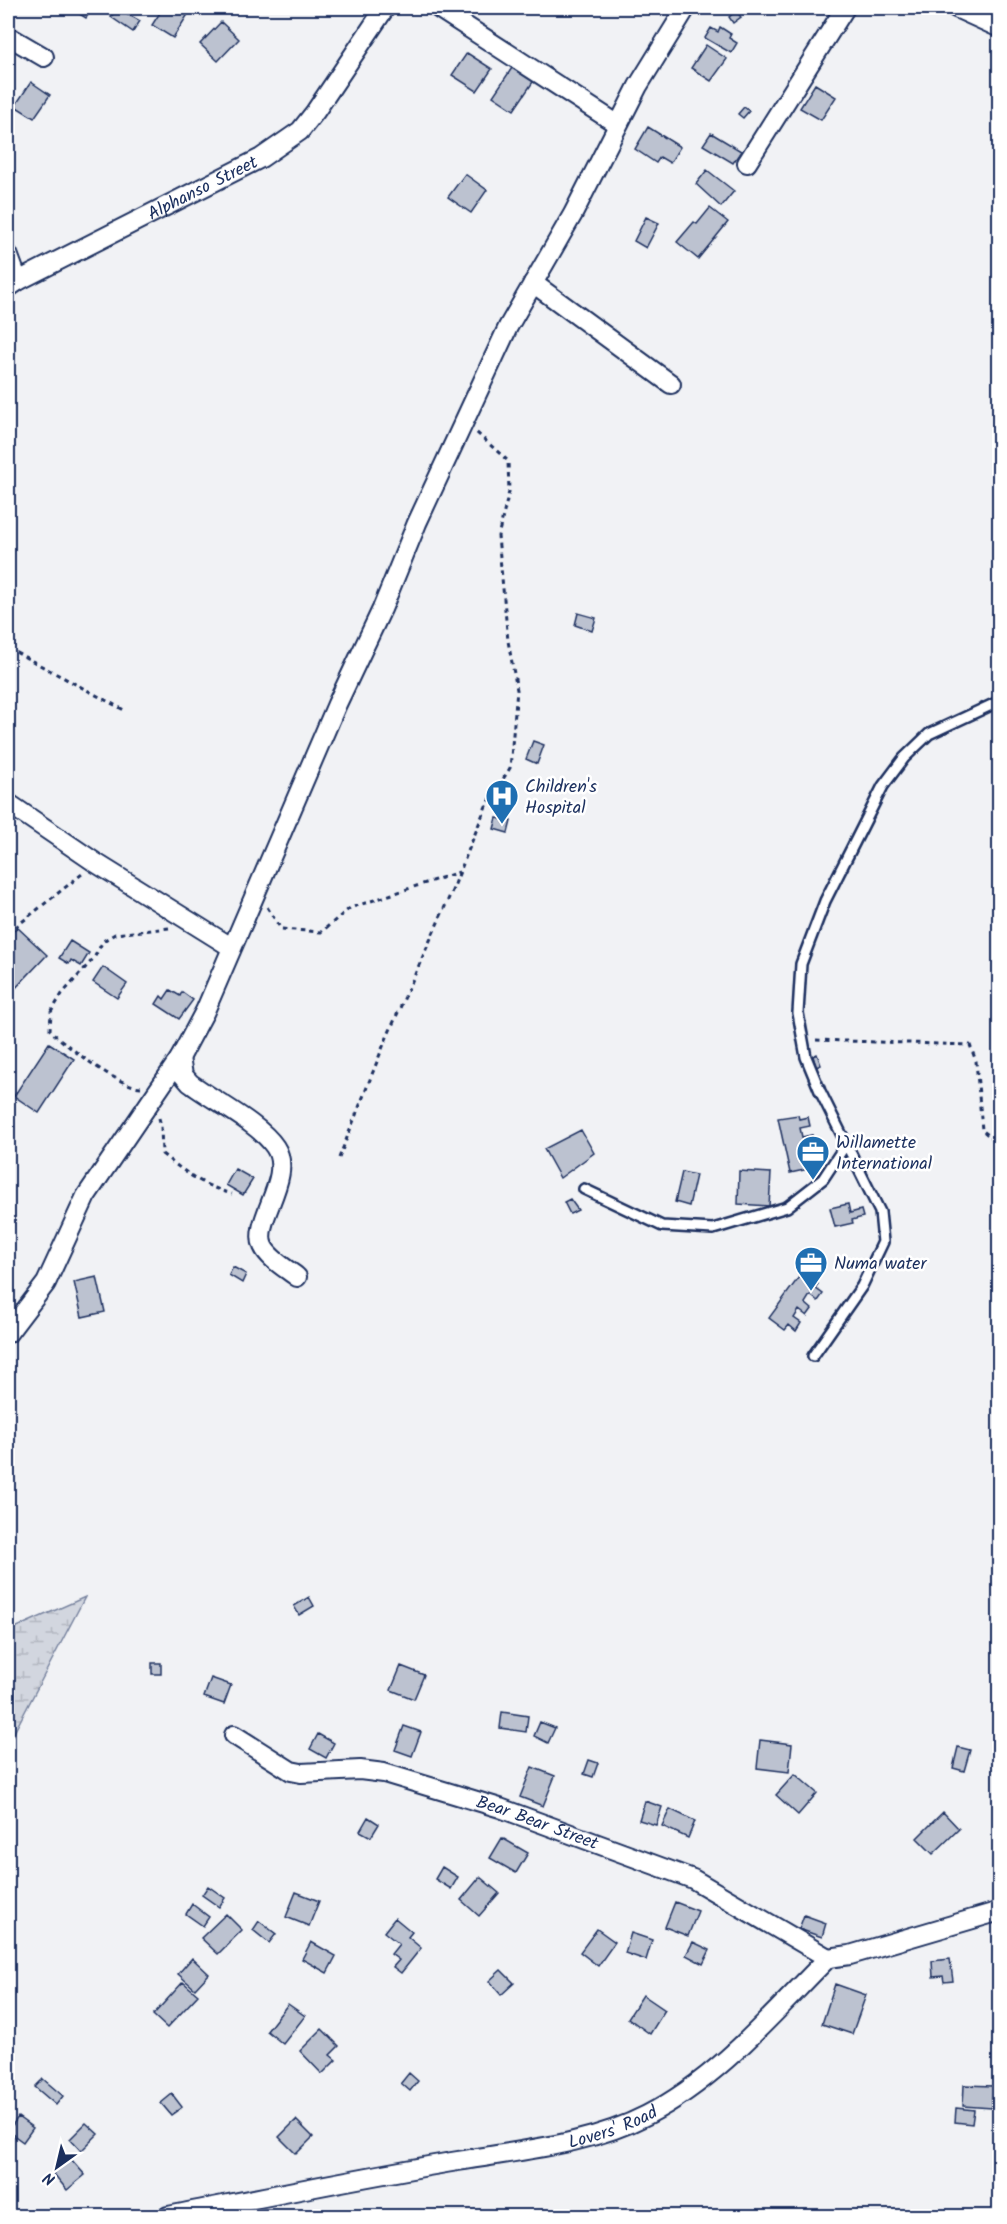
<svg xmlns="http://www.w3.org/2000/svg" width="1007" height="2224" viewBox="0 0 1007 2224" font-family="Kalam,sans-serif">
<defs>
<pattern id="wetland-marsh" width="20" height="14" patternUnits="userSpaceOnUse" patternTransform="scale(1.5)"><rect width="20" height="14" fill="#d2d6df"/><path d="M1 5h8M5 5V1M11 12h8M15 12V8" fill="none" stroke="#b4b8c2"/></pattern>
</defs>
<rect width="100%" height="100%" fill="#f1f2f5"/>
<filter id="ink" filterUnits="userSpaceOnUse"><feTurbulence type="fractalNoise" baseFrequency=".0167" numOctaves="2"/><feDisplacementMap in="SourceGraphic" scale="12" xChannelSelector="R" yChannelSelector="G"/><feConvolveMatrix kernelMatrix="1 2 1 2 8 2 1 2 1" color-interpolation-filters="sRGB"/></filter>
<g filter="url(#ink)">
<path fill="url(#wetland-marsh)" stroke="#76829e" stroke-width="1.5" d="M85,1597L8,1744V1631Z"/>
<path fill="#bcc2d0" stroke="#1b2f5e" stroke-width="1.5" d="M70,8H93L86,18Z
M117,8L140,21L133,32L111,17Z
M163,8H192L173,38L152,25Z
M736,11L741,17L733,23L729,17Z
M221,22L239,39L218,61L200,44Z
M720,27L731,34L729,38L737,43L731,53L705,38L711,28L718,32Z
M706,45L727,59L711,81L691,68Z
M467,53L492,69L477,91L452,75Z
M516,62L537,76L514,110L493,96Z
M31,82L50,95L34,118L15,106Z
M815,84L836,97L821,120L800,108Z
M744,107L749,111L743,118L738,114Z
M648,127L680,147L670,163L660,157L656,163L635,149Z
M711,133L741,151L733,163L703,145Z
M707,170L734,191L721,207L696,184Z
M465,174L487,190L471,213L448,197Z
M710,208L728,222L698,259L677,242L694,222L697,224Z
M646,217L659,223L646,248L634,241Z
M578,613L596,618L592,631L575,625Z
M533,741L544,745L537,764L526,759Z
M497,818L511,821L508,833L494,829Z
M17,927L47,955L8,996V961L10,958L8,955V937Z
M70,941L89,953L81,966L71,960L69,964L59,958Z
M103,967L127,984L117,998L93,982Z
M170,990L180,996L182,992L193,1000L179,1019L156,1004L161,996L164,999Z
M49,1043L74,1059L39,1113L14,1096Z
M817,1054L821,1065L816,1067L813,1056Z
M798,1115L799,1119L808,1117L810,1126L800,1128L802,1137L812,1135L814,1144L804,1146L806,1155L815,1153L817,1162L808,1164L809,1169L790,1173L778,1118Z
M581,1130L594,1153L560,1178L544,1149Z
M235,1169L253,1179L243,1195L226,1185Z
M739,1171L771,1173L769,1206L738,1204Z
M682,1172L696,1175L689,1206L675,1202Z
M570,1199L578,1210L570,1214L564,1202Z
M848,1204L850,1213L861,1210L863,1217L852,1220L853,1223L835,1227L830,1208Z
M233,1267L246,1274L242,1283L229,1275Z
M802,1273L818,1284L815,1288L823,1294L818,1301L810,1295L805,1303L812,1309L807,1316L799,1310L794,1318L801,1323L796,1331L789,1325L785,1330L769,1318Z
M97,1277L105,1312L82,1317L74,1282Z
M309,1597L314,1606L299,1615L294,1606Z
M152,1663H161V1674H152Z
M401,1666L424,1675L414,1699L391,1690Z
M211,1678L231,1685L224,1704L204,1697Z
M502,1712L528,1716L526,1732L500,1728Z
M540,1722L555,1728L548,1743L534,1736Z
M404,1726L421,1732L412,1756L395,1750Z
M318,1734L334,1743L326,1758L310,1749Z
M760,1740L792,1744L789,1772L757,1768Z
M958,1747L970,1750L964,1771L953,1768Z
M589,1760L598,1763L593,1777L584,1774Z
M532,1767L555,1776L543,1806L520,1797Z
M795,1774L817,1793L798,1815L776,1795Z
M645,1801L662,1807L656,1825L639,1820Z
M670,1809L695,1821L688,1838L662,1826Z
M943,1812L959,1829L933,1854L917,1838Z
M368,1817L379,1824L371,1837L360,1831Z
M502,1838L528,1853L516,1873L490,1858Z
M442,1867L458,1877L451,1889L435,1879Z
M480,1877L499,1893L479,1916L461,1900Z
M208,1886L225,1898L219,1907L202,1895Z
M296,1892L319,1901L309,1926L286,1917Z
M675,1902L698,1911L688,1936L665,1927Z
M192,1904L209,1917L203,1926L186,1914Z
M226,1914L242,1930L218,1954L201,1938Z
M804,1915L826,1923L822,1937L799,1929Z
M395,1918L412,1932L408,1937L421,1948L401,1973L393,1967L399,1960L391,1954L399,1944L384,1932Z
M259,1921L276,1934L269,1943L253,1930Z
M597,1929L615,1942L598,1966L580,1952Z
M631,1933L652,1940L646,1960L625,1953Z
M311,1942L336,1956L327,1973L302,1959Z
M693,1942L710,1950L703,1964L686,1955Z
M192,1958L209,1974L195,1989L178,1974Z
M950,1959L953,1981L944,1982L943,1976L933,1977L932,1961Z
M501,1970L514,1983L501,1995L489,1981Z
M183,1982L198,1995L167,2028L153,2015Z
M835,1984L866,1995L852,2034L822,2024Z
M643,1995L665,2010L650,2034L628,2018Z
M288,2004L305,2016L283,2044L267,2031Z
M322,2029L339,2046L330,2055L336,2060L322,2074L300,2051Z
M409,2073L418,2081L410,2091L401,2083Z
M43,2079L63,2096L56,2105L35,2087Z
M964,2085L993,2086L992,2108L963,2106Z
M172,2094L182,2107L171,2115L161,2103Z
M956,2108L974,2110L972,2124L955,2122Z
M18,2117L33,2128L23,2142L8,2131Z
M296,2120L313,2137L296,2154L279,2137Z
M86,2123L98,2134L81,2151L70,2139Z
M70,2158L85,2175L67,2190L53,2173Z"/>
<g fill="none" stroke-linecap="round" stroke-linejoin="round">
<g stroke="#1b2f5e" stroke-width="14">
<path id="service" d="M584,1189L662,1226L713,1229L787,1207L823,1179L846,1144
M813,1356L862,1286L883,1242L880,1212L820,1091L806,1057L798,1013L801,964L825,901L883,786L904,758L929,734L1000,701"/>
</g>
<g stroke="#1b2f5e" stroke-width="22">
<g id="minor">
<path d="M438,8L617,124"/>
<path d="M956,8L1000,28"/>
<path d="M8,36L44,57"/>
<path d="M747,163L845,8"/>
<path d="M8,254L18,281"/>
<path d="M533,283L671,384"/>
<path id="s1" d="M8,288L18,281L261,158L300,131L315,112L385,8"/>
<path d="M8,803L96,863L231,947"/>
<path d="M180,1058L183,1075L190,1083C214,1101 260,1124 275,1147C295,1177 252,1221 263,1246C268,1258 287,1269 297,1277"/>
<path d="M8,1333L46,1283L86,1196L180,1058L205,1011L337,704L382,609L417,523L508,327L573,214L638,86L686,8"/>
<path id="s2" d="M234,1735L291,1771L301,1773L360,1770L384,1773L500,1808L693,1879L828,1958"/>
<path id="s3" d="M168,2216C264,2197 361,2177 458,2161C521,2150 589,2145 647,2115C719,2078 772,2014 828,1958L850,1955L1000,1911"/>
</g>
</g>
<path stroke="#1b2f5e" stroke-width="3" stroke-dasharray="4.5 4.5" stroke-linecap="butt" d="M8,648L124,710
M267,907L281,929L321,932L350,908L459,872
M8,933L82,874
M816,1040L970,1045L976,1061L982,1130L1000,1145
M141,1087C119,1087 66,1046 50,1030L51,1012L62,994L94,958L103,941L115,934L169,928
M159,1118L161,1126L162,1154C186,1173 203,1186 232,1194
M339,1158L384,1044L455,884L486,806L510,768L517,690L508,641L498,536L509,492L508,461L476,432"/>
<use href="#service" stroke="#fff" stroke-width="9"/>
<use href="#minor" stroke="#fff" stroke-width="18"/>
</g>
</g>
<defs>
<g id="hospital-pin" transform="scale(1.725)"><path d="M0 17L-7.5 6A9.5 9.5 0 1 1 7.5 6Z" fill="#1f6fb2" stroke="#fff"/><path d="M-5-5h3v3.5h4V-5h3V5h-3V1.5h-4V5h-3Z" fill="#fff"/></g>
<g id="office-pin" transform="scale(1.725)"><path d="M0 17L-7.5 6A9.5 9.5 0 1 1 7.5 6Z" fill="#1f6fb2" stroke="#fff"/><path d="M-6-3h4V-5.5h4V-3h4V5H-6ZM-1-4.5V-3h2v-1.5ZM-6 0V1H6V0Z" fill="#fff"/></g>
</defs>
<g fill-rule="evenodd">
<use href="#hospital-pin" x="502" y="796"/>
<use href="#office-pin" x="813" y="1152"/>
<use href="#office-pin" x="811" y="1263"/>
</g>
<g text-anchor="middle" stroke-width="5" stroke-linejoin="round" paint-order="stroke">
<g font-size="18" fill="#1b2f5e" stroke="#fff">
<text dy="6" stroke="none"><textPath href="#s1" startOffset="219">Alphanso Street</textPath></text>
<text dy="6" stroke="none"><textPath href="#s2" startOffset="322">Bear Bear Street</textPath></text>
<text dy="6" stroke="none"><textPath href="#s3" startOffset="454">Lovers' Road</textPath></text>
</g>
<g font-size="18" fill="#1b2f5e" stroke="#fff" text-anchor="start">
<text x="525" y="792">Children's<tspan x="525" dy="21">Hospital</tspan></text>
<text x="836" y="1148">Willamette<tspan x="836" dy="21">International</tspan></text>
<text x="834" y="1269">Numa water</text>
</g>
</g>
<rect width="1007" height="2224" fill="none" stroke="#fff" stroke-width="30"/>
<rect x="15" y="15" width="977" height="2194" fill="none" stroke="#1b2f5e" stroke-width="2" filter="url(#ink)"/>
<g transform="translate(57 2167) rotate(214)" stroke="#ffffff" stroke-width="4.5" paint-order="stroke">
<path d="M0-4.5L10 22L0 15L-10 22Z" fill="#1b2f5e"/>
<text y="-9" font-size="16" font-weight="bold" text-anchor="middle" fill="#1b2f5e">N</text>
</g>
</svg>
